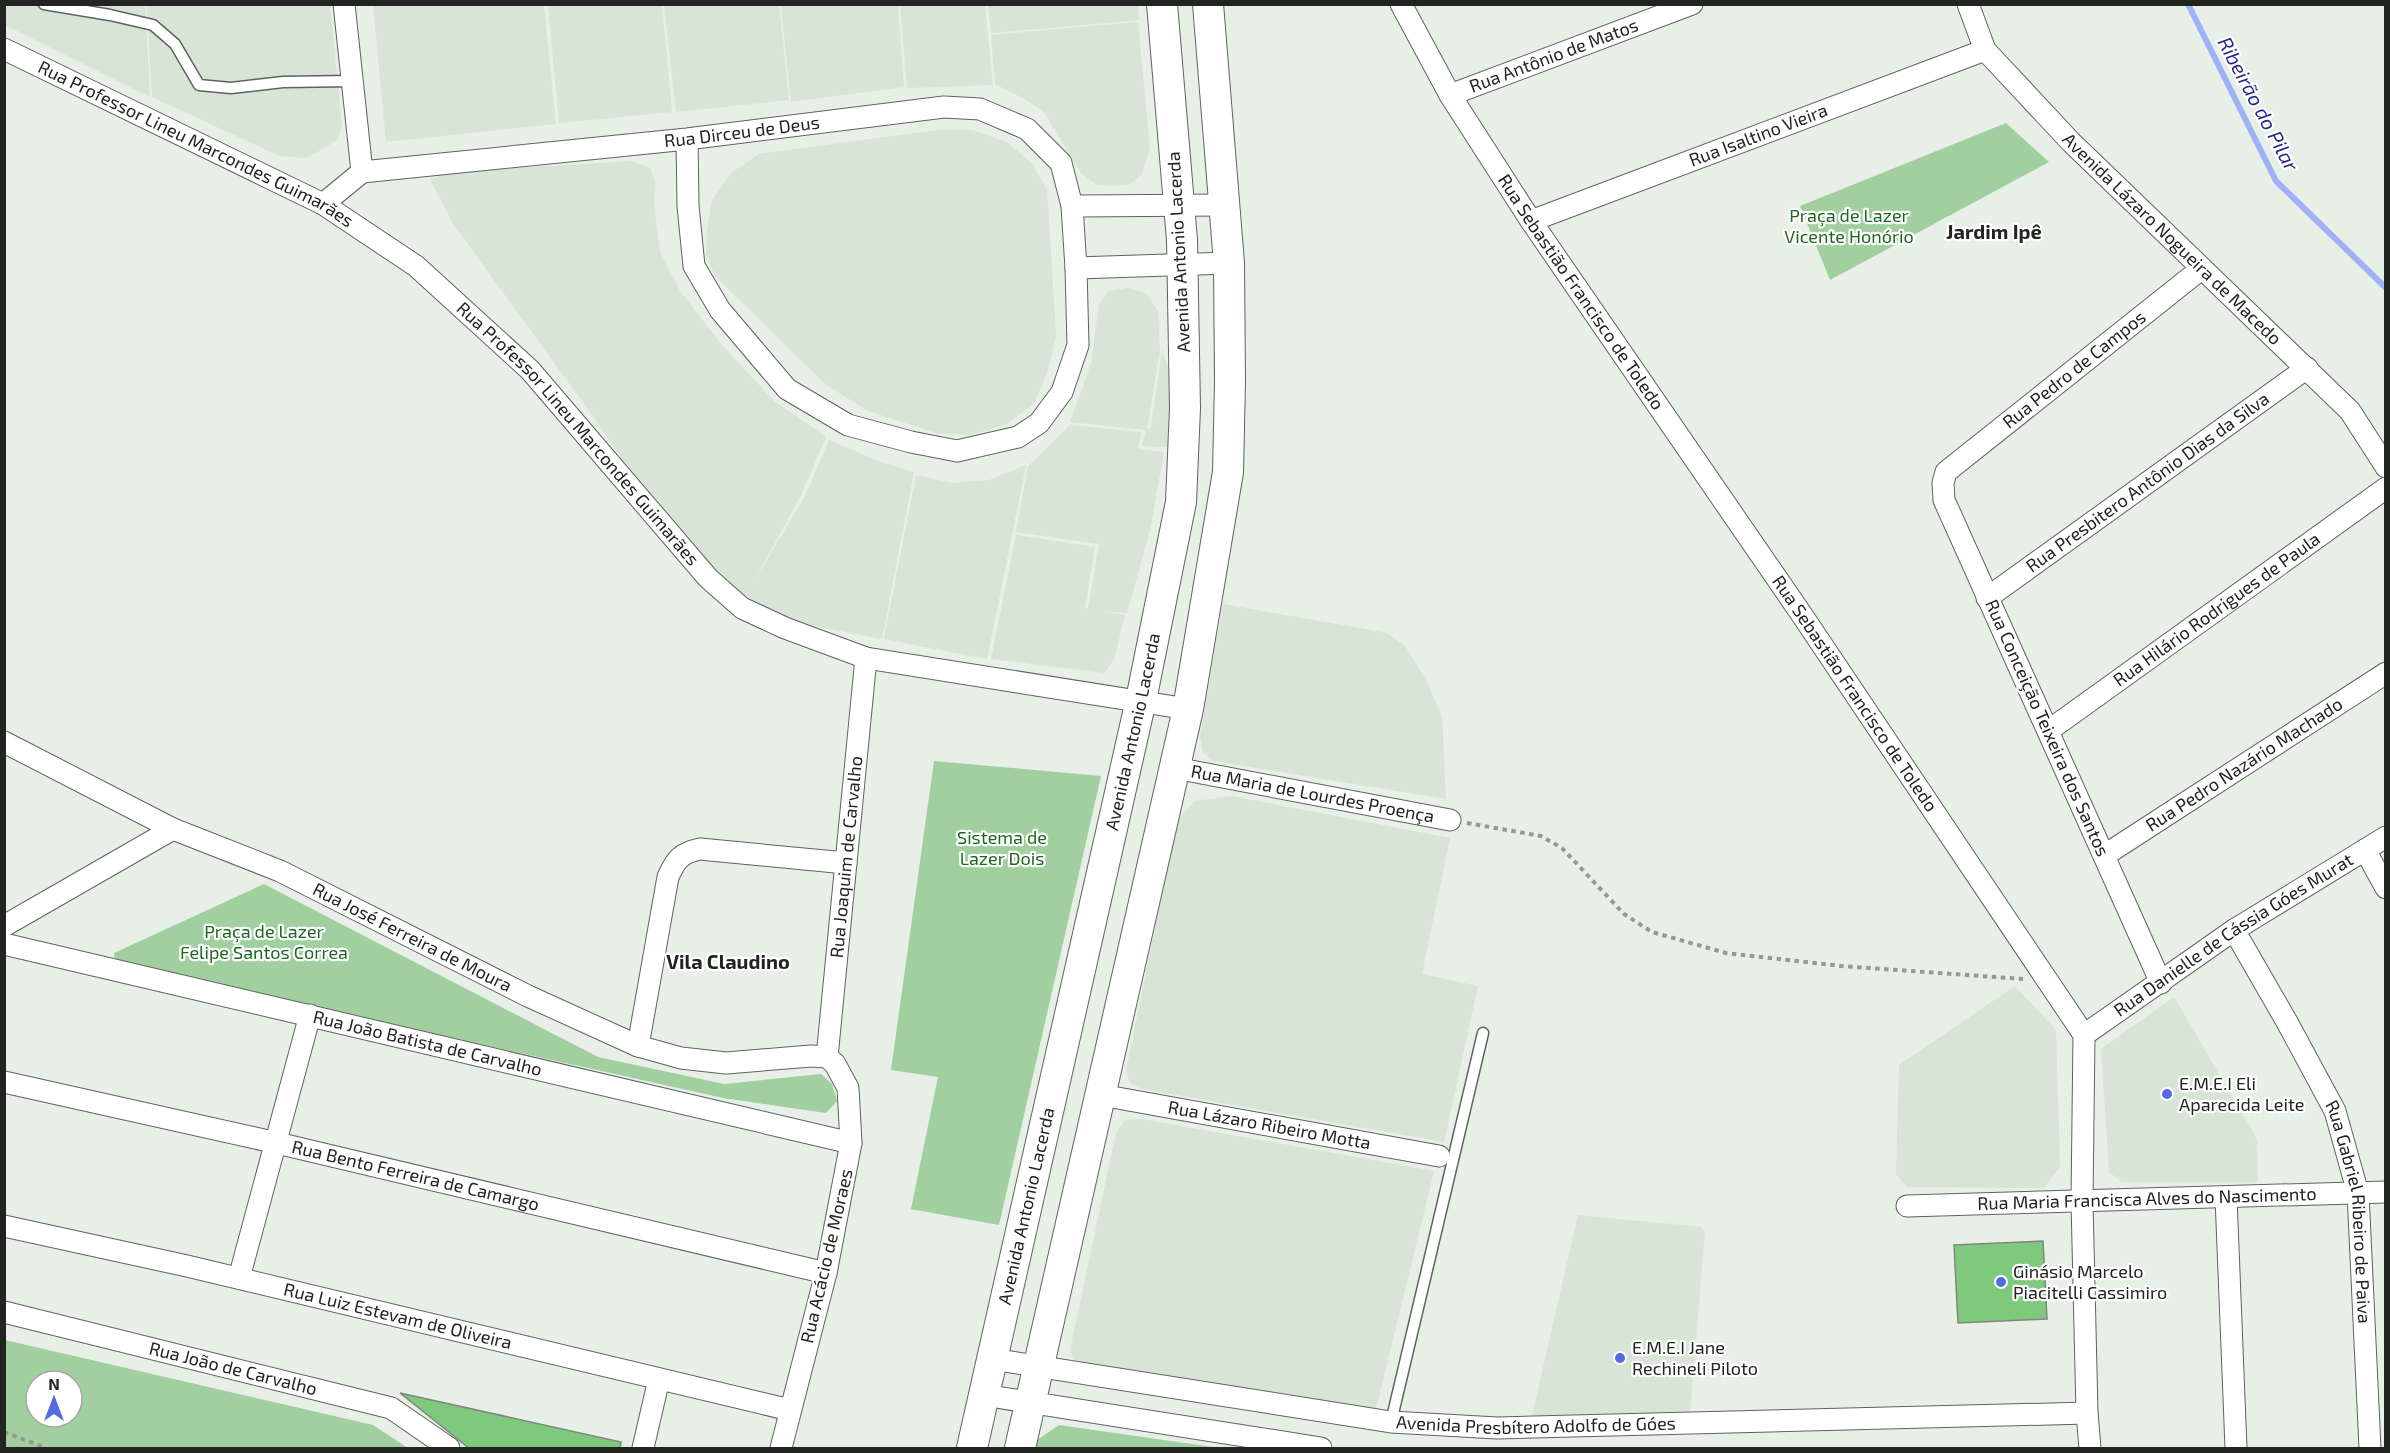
<svg xmlns="http://www.w3.org/2000/svg" width="2390" height="1453" viewBox="0 0 2390 1453" font-family="'Exo 2',sans-serif">
<rect width="100%" height="100%" fill="#e7efe7"/>
<path fill="#d7e4d6" d="M4,5H145L150,97L5,25Z
M147,5H330L342,125L338,139L323,149L305,158L280,156L152,97Z
M373,5H544L556,124L386,142Z
M548,5H662L672,112L559,123Z
M664,5H779L789,100L676,112Z
M781,5H898L904,87L791,102Z
M900,5H985L993,85L907,88Z
M988,5H1138L1139,20L991,33Z
M1138,22L1150,148L1142,174L1130,184L1112,186L1097,185L1080,172L1044,112L1025,99L995,84L991,35Z
M938,130H972L1007,142L1031,163L1047,189L1056,335L1048,371L1034,403L1007,424L971,435L939,434L868,411L825,384L715,276L706,255L707,231L712,200L731,173L759,154Z
M632,161L650,168L655,181L654,206L660,252L680,291L721,344L773,400L826,437L801,495L751,587L805,496L829,440L878,461L914,472L882,639L789,621L746,596L744,598L720,574L648,499L593,416L454,225L430,180L452,172Z
M1127,288L1146,293L1158,311L1160,350L1147,429L1151,428L1162,350L1169,372L1172,411L1168,447L1142,446L1146,430L1070,422L1091,363L1099,304L1109,291Z
M1070,425L1141,432L1138,449L1164,452L1150,530L1127,613L1102,611L1125,615L1114,660L1104,673L991,659L1016,535L1095,547L1085,608L1088,609L1099,544L1016,532L1028,466Z
M1026,465L987,659L884,639L916,475L952,483L989,480Z
M1223,604L1387,633L1405,646L1425,678L1442,716L1446,799L1214,761L1203,753L1200,737Z
M1231,796L1450,838L1422,974L1478,986L1444,1142L1142,1089L1130,1083L1126,1071L1175,829L1183,814L1195,801Z
M2015,986L2056,1030L2060,1167L2044,1188L1907,1187L1896,1174L1899,1065Z
M2174,997L2257,1139L2258,1182H2122L2109,1172L2101,1049Z
M1136,1118L1434,1171L1376,1409L1082,1365L1074,1359L1070,1350L1116,1133L1124,1121Z
M1578,1215L1701,1227L1705,1231L1690,1412L1531,1420Z"/>
<path fill="#a2cfa0" fill-rule="evenodd" d="M2006,123L2049,162L1830,280L1800,206Z
M934,761L1101,776L999,1225L911,1209L938,1077L891,1070Z
M264,884L598,1057L724,1084L821,1074L832,1084L837,1101L826,1113L723,1098L115,963L114,953Z
M5,1340L373,1425L408,1448H5ZM36,1381H72V1417H36Z
M1059,1425L1220,1448H1035L1037,1440Z"/>
<g fill="none" stroke-linecap="round" stroke-linejoin="round">
<path stroke="#9eb2f8" stroke-width="6" d="M2188,4L2276,181L2386,288"/>
</g>
<path fill="#7fc97d" stroke="#80877f" stroke-width="1.5" d="M2043,1241L2047,1319L1958,1323L1954,1245Z
M400,1393L621,1442L620,1449H470Z"/>
<g fill="none" stroke-linecap="round" stroke-linejoin="round">
<g stroke="#5d645d" stroke-width="13">
<path id="lane" d="M44,4L110,15L153,25L175,44L199,85L231,88L283,82L352,81
M1391,1422L1483,1033"/>
</g>
<g stroke="#5d645d" stroke-width="23">
<g id="street">
<path id="s1" d="M1401,4L1450,95L1531,221L1802,615L2084,1035L2082,1201L2087,1413L2090,1448"/>
<path id="s2" d="M1968,4L1985,50L2071,142L2350,411L2386,467"/>
<path id="s3" d="M4,49L323,204L416,266L530,370L708,578L742,608L785,628L866,658L1188,709"/>
<path id="s4" d="M1450,95L1692,4"/>
<path id="s5" d="M362,172L687,139L944,107L980,109L1027,129L1061,163L1072,206L1076,268L1078,345L1062,392L1039,423L1018,437L957,451L911,442L848,425L787,389L720,310L694,266L688,206L687,139"/>
<path d="M323,204L362,172L344,4"/>
<path d="M1072,206L1224,205"/>
<path id="s6" d="M1531,221L1985,50"/>
<path d="M1076,268L1229,263"/>
<path id="s7" d="M1987,598L2307,368"/>
<path id="s8" d="M2048,731L2386,488"/>
<path id="s9" d="M4,742L173,829L280,871L528,996L638,1046L681,1058L726,1063L811,1056L827,1057L835,1064L848,1088L851,1143L826,1273L781,1448"/>
<path id="s10" d="M1175,768L1450,820"/>
<path d="M2365,850L2386,888"/>
<path id="s11" d="M2105,855L2386,673"/>
<path d="M4,926L173,829"/>
<path id="s12" d="M2234,930L2287,1022L2335,1111L2358,1193L2370,1448"/>
<path id="s13" d="M4,944L851,1143"/>
<path id="s14" d="M2161,983L1944,500L1943,483L1946,472L2201,269"/>
<path id="s15" d="M2084,1035L2234,930L2386,837"/>
<path d="M638,1046L668,877C676,859 681,853 700,849L846,863"/>
<path id="s16" d="M827,1057L866,658"/>
<path id="s17" d="M4,1082L277,1143L826,1273"/>
<path id="s18" d="M1101,1095L1439,1156"/>
<path d="M2226,1197L2236,1448"/>
<path id="s19" d="M1907,1206L2386,1192"/>
<path id="s20" d="M4,1226L187,1266L790,1410"/>
<path d="M239,1278L310,1015"/>
<path id="s21" d="M4,1312L391,1408L449,1448"/>
<path id="s22" d="M992,1359L1391,1422L1497,1428L2087,1413"/>
<path d="M983,1395L1321,1448"/>
<path d="M643,1448L659,1379"/>
</g>
</g>
<g stroke="#5d645d" stroke-width="32">
<g id="secondary">
<path id="s23" d="M972,1448L1141,700L1181,502L1185,408L1182,240L1162,4"/>
<path d="M1020,1448L1188,709L1228,472L1230,382L1229,263L1208,4"/>
</g>
</g>
<path stroke="#949993" stroke-width="4" stroke-dasharray="4.5 4.5" stroke-linecap="butt" d="M1467,823L1541,836L1562,848L1624,914L1652,932L1726,953L1841,966L2023,979
M4,1432L46,1448"/>
<use href="#lane" stroke="#fff" stroke-width="10"/>
<use href="#street" stroke="#fff" stroke-width="21"/>
<use href="#secondary" stroke="#fff" stroke-width="30"/>
</g>
<g fill="#546ae0" stroke="#fff" stroke-width="2">
<circle cx="2167" cy="1094" r="6"/>
<circle cx="2001" cy="1282" r="6"/>
<circle cx="1620" cy="1358" r="6"/>
</g>
<g text-anchor="middle" stroke-width="4.5" stroke-linejoin="round" paint-order="stroke">
<g font-size="18" fill="#222421" stroke="#fff">
<text dy="6" stroke="none"><textPath href="#s4" startOffset="111">Rua Antônio de Matos</textPath></text>
<text dy="6" stroke="none"><textPath href="#s5" startOffset="382">Rua Dirceu de Deus</textPath></text>
<text dy="6" stroke="none"><textPath href="#s6" startOffset="243">Rua Isaltino Vieira</textPath></text>
<text dy="6" stroke="none"><textPath href="#s3" startOffset="214">Rua Professor Lineu Marcondes Guimarães</textPath></text>
<text dy="6" stroke="none"><textPath href="#s2" startOffset="315">Avenida Lázaro Nogueira de Macedo</textPath></text>
<text transform="translate(1179 252) rotate(-93)" y="6">Avenida Antonio Lacerda</text>
<text dy="6" stroke="none"><textPath href="#s1" startOffset="340">Rua Sebastião Francisco de Toledo</textPath></text>
<text dy="6" stroke="none"><textPath href="#s14" startOffset="722">Rua Pedro de Campos</textPath></text>
<text dy="6" stroke="none"><textPath href="#s3" startOffset="700">Rua Professor Lineu Marcondes Guimarães</textPath></text>
<text dy="6" stroke="none"><textPath href="#s7" startOffset="198">Rua Presbitero Antônio Dias da Silva</textPath></text>
<text dy="6" stroke="none"><textPath href="#s8" startOffset="208">Rua Hilário Rodrigues de Paula</textPath></text>
<text dy="6" stroke="none"><textPath href="#s1" startOffset="826">Rua Sebastião Francisco de Toledo</textPath></text>
<text transform="translate(2047 728) rotate(66)" y="6">Rua Conceição Teixeira dos Santos</text>
<text dy="6" stroke="none"><textPath href="#s23" startOffset="734">Avenida Antonio Lacerda</textPath></text>
<text dy="6" stroke="none"><textPath href="#s11" startOffset="166">Rua Pedro Nazário Machado</textPath></text>
<text dy="6" stroke="none"><textPath href="#s10" startOffset="140">Rua Maria de Lourdes Proença</textPath></text>
<text dy="6" stroke="none"><textPath href="#s16" startOffset="201">Rua Joaquim de Carvalho</textPath></text>
<text dy="6" stroke="none"><textPath href="#s15" startOffset="180">Rua Danielle de Cássia Góes Murat</textPath></text>
<text dy="6" stroke="none"><textPath href="#s9" startOffset="453">Rua José Ferreira de Moura</textPath></text>
<text dy="6" stroke="none"><textPath href="#s13" startOffset="435">Rua João Batista de Carvalho</textPath></text>
<text dy="6" stroke="none"><textPath href="#s18" startOffset="171">Rua Lázaro Ribeiro Motta</textPath></text>
<text dy="6" stroke="none"><textPath href="#s17" startOffset="422">Rua Bento Ferreira de Camargo</textPath></text>
<text dy="6" stroke="none"><textPath href="#s19" startOffset="240">Rua Maria Francisca Alves do Nascimento</textPath></text>
<text dy="6" stroke="none"><textPath href="#s23" startOffset="248">Avenida Antonio Lacerda</textPath></text>
<text dy="6" stroke="none"><textPath href="#s12" startOffset="310">Rua Gabriel Ribeiro de Paiva</textPath></text>
<text transform="translate(827 1256) rotate(-77)" y="6">Rua Acácio de Moraes</text>
<text dy="6" stroke="none"><textPath href="#s20" startOffset="404">Rua Luiz Estevam de Oliveira</textPath></text>
<text dy="6" stroke="none"><textPath href="#s21" startOffset="236">Rua João de Carvalho</textPath></text>
<text dy="6" stroke="none"><textPath href="#s22" startOffset="549">Avenida Presbítero Adolfo de Góes</textPath></text>
</g>
<g font-size="18" fill="#1d6720" stroke="#fff">
<text x="1849" y="222">Praça de Lazer<tspan x="1849" dy="21">Vicente Honório</tspan></text>
<text x="1002" y="844">Sistema de<tspan x="1002" dy="21">Lazer Dois</tspan></text>
<text x="264" y="938">Praça de Lazer<tspan x="264" dy="21">Felipe Santos Correa</tspan></text>
</g>
<g font-size="18" fill="#222421" stroke="#fff" text-anchor="start">
<text x="2179" y="1090">E.M.E.I Eli<tspan x="2179" dy="21">Aparecida Leite</tspan></text>
<text x="2013" y="1278">Ginásio Marcelo<tspan x="2013" dy="21">Piacitelli Cassimiro</tspan></text>
<text x="1632" y="1354">E.M.E.I Jane<tspan x="1632" dy="21">Rechineli Piloto</tspan></text>
</g>
<g font-size="20" font-style="italic" fill="#22298a" stroke="#fff">
<text transform="translate(2258 104) rotate(62)" y="7">Ribeirão do Pilar</text>
</g>
<g font-size="20" font-weight="bold" fill="#222421" stroke="#fff">
<text x="1994" y="239">Jardim Ipê</text>
<text x="728" y="969">Vila Claudino</text>
</g>
</g>
<rect width="2390" height="1453" fill="none" stroke="#222421" stroke-width="12"/>
<g transform="translate(54 1399)"><circle r="28" fill="#ffffff" stroke="#a7a7a6" stroke-width="1.5"/>
<path d="M0-4.5L10 22L0 15L-10 22Z" fill="#546ae0"/>
<text y="-9" font-size="16" font-weight="bold" text-anchor="middle" fill="#222421">N</text>
</g>
</svg>
